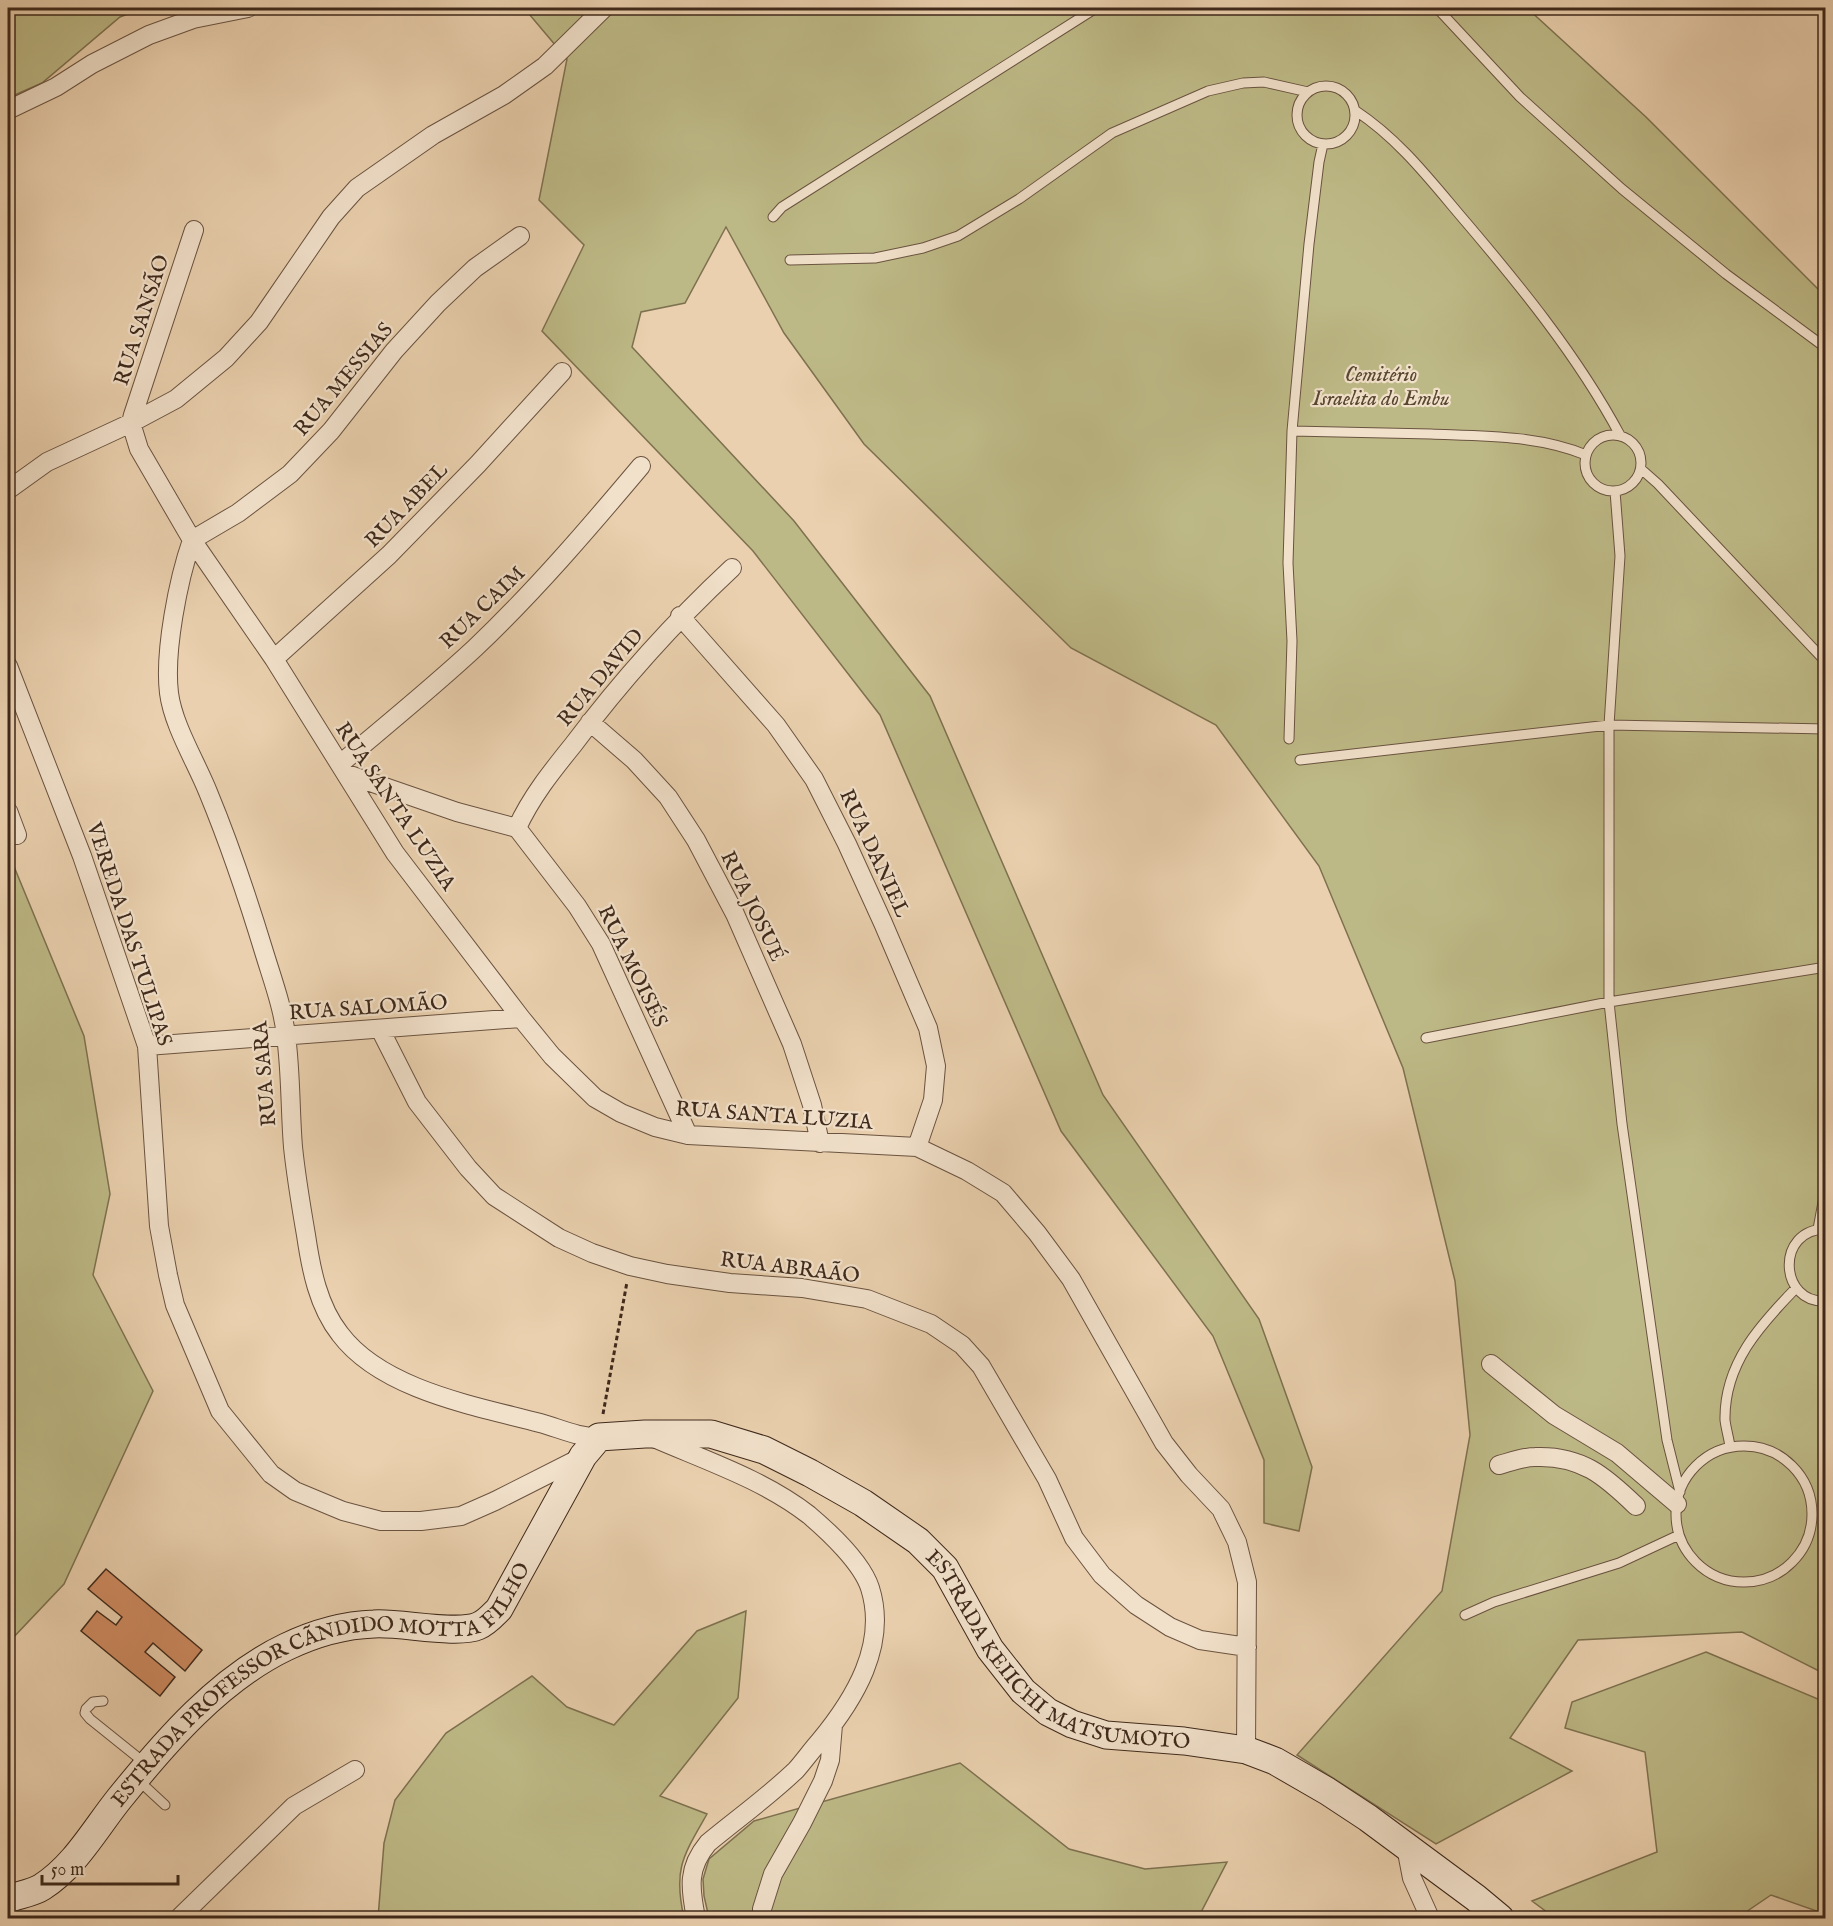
<svg xmlns="http://www.w3.org/2000/svg" width="1833" height="1926" viewBox="0 0 1833 1926" font-family="'IM FELL English',serif">
<rect width="100%" height="100%" fill="#ead0ae"/>
<filter id="stains"><feTurbulence type="fractalNoise" baseFrequency=".00333" numOctaves="4"/><feColorMatrix values="0 0 0 0 .2 0 0 0 0 .09 0 0 0 0 .02 0 0 0 .5 -.17"/></filter>
<radialGradient id="worn" r=".72"><stop offset=".6" stop-color="#630" stop-opacity="0"/><stop offset="1" stop-color="#630" stop-opacity=".3"/></radialGradient>
<path fill="#bdb986" stroke="#7e7150" stroke-width="1.5" d="M8,8H144L120,17L42,83L8,98Z
M524,8H1527L1646,117L1825,296V1674L1742,1632L1578,1640L1510,1738L1572,1771L1436,1844L1297,1755L1442,1591L1470,1435L1455,1281L1403,1068L1319,866L1216,725L1071,648L864,444L784,333L726,227L685,303L641,312L632,347L794,521L930,696L1103,1095L1259,1319L1312,1467L1299,1531L1264,1523V1460L1213,1336L1061,1131L880,715L753,551L542,331L584,245L539,200L567,59Z
M8,852L84,1036L110,1194L93,1275L153,1391L64,1584L8,1643Z
M746,1611L738,1698L660,1796L707,1814C683,1856 673,1869 684,1918H378L384,1843L395,1800L446,1733L532,1676L567,1707L614,1725L697,1631Z
M1706,1652L1825,1702V1914L1771,1895L1737,1918H1555L1532,1901L1657,1852L1645,1752L1565,1728L1572,1702Z
M960,1763L1069,1849L1145,1869L1227,1862L1198,1918H709L704,1896L703,1879L709,1859L754,1821Z"/>
<path fill="#cf8b61" stroke="#3f291b" stroke-width="1.5" d="M106,1569L202,1650L185,1671L153,1643L145,1652L175,1677L160,1696L81,1631L97,1611L116,1625L122,1617L88,1589Z"/>
<g fill="none" stroke-linecap="round" stroke-linejoin="round">
<g stroke="#6a5340" stroke-width="11">
<path id="service" d="M1437,8L1520,97L1622,189L1726,274L1826,348
M1297 115a29 29 0 1 1 58 0a29 29 0 1 1-58 0Z
M1356,111C1397,138 1427,176 1459,214C1518,283 1577,355 1620,435
M773,217L782,207L1096,8
M790,260L875,258L923,248L958,236L1019,199L1112,133L1208,91L1243,83L1264,82L1308,92
M1292,431C1338,432 1385,433 1431,434C1482,436 1538,435 1586,455
M1585 463a28 28 0 1 1 56 0a28 28 0 1 1-56 0Z
M1641,469L1658,484L1826,662
M1615,491L1620,556L1609,725V1002L1622,1124L1657,1370L1667,1440L1680,1492
M1289,739L1292,641L1288,563L1292,431L1309,244L1319,162L1323,144
M1300,760L1609,725L1826,729
M1426,1038L1609,1002L1826,967
M1818,1229L1826,1186
M1826,1229C1775,1229 1779,1304 1826,1301
M1676 1514a68 68 0 1 1 136 0a68 68 0 1 1-136 0Z
M1730,1447C1729,1438 1726,1429 1725,1420C1724,1364 1760,1325 1796,1288
M1465,1615L1494,1602L1619,1563L1679,1535
M103,1701L93,1702L86,1709L85,1713L90,1719L146,1764
M138,1780L165,1805"/>
</g>
<g stroke="#6a5340" stroke-width="20">
<path id="minor" d="M8,110L56,87L92,64L149,35L193,19L248,8
M194,230L133,415L131,423L139,449L192,540L274,659L395,853L521,1018L552,1056L595,1098L621,1113L655,1127L688,1135L917,1147L967,1171L1003,1193L1037,1233L1071,1279L1164,1443L1189,1475L1221,1509L1237,1542L1247,1582L1246,1750
M8,490L47,462L131,423L176,399L226,358L259,322L331,217L357,188L433,135L504,95L545,66L604,8
M192,540C178,580 164,652 169,693C173,725 196,762 208,792C230,845 248,899 265,955C273,981 283,1008 286,1036C291,1072 290,1110 293,1147C296,1176 301,1206 306,1235C311,1269 318,1306 340,1334C382,1390 476,1406 540,1423C559,1428 579,1438 599,1437
M192,540L238,513L290,474L331,431L394,351L438,303L475,268L520,236
M680,616L776,725L814,779L847,844L883,923L928,1028L936,1066L933,1100L917,1147
M274,659L389,555L478,464L562,372
M8,666L82,856L147,1046L159,1226L168,1275L175,1305L220,1411L271,1474L295,1491L343,1511L381,1521H421L461,1516L495,1501L582,1457
M590,722L634,760L668,797L696,840L735,914L792,1044L812,1105L820,1143
M340,764C385,726 432,688 475,648C535,591 588,529 641,466
M347,774L457,812L517,828L577,906L601,944L688,1135
M8,811L17,835
M517,828C531,797 552,771 573,745C621,681 674,622 732,568
M380,1029L417,1102L468,1168L494,1196L559,1238L592,1253L630,1266L667,1274L730,1283L802,1288L867,1299L931,1324L962,1345L981,1366L1047,1479L1074,1538L1102,1575L1136,1605L1170,1627L1200,1640L1247,1647
M147,1046L521,1018
M1491,1364L1554,1415L1617,1453L1677,1504
M654,1438C707,1461 764,1480 809,1515C829,1532 862,1563 870,1588C888,1645 854,1700 819,1742C811,1751 804,1761 796,1770C769,1796 737,1819 708,1843C687,1868 690,1888 696,1918
M1499,1465C1510,1462 1523,1457 1535,1457C1581,1455 1605,1476 1636,1506
M1406,1847L1412,1878L1430,1918
M762,1909L773,1874L802,1823L823,1781L830,1760L833,1725
M179,1918L294,1806L355,1770"/>
</g>
<g stroke="#3f291b" stroke-width="29">
<g id="secondary">
<path id="s1" d="M8,1899C18,1895 33,1893 42,1887C75,1866 95,1829 119,1799C165,1742 219,1679 286,1647C313,1634 344,1625 374,1624C399,1622 457,1635 478,1626C486,1623 493,1615 499,1609L583,1456L599,1437L645,1434H711L764,1450L810,1473L863,1503L918,1541L945,1568L990,1649L1023,1691L1048,1712L1072,1724L1106,1735L1184,1741L1246,1750L1275,1761L1327,1791L1368,1818L1476,1898L1500,1918"/>
</g>
</g>
<path stroke="#3f291b" stroke-width="3" stroke-dasharray="4.5 3" stroke-linecap="butt" d="M603,1414L627,1282"/>
<use href="#service" stroke="#f1e0ca" stroke-width="9"/>
<use href="#minor" stroke="#f1e0ca" stroke-width="18"/>
<use href="#secondary" stroke="#f1e0ca" stroke-width="27"/>
</g>
<g text-anchor="middle" stroke-width="4.5" stroke-linejoin="round" paint-order="stroke">
<g font-size="21" fill="#3f291b" stroke="#f1e0ca">
<text transform="translate(141 320) rotate(-72)" y="7">RUA SANSÃO</text>
<text transform="translate(343 379) rotate(-50)" y="7">RUA MESSIAS</text>
<text transform="translate(406 505) rotate(-46)" y="7">RUA ABEL</text>
<text transform="translate(482 607) rotate(-44)" y="7">RUA CAIM</text>
<text transform="translate(600 677) rotate(-50)" y="7">RUA DAVID</text>
<text transform="translate(396 806) rotate(56)" y="7">RUA SANTA LUZIA</text>
<text transform="translate(875 853) rotate(65)" y="7">RUA DANIEL</text>
<text transform="translate(753 906) rotate(64)" y="7">RUA JOSUÉ</text>
<text transform="translate(130 934) rotate(72)" y="7">VEREDA DAS TULIPAS</text>
<text transform="translate(633 966) rotate(64)" y="7">RUA MOISÉS</text>
<text transform="translate(368 1007) rotate(-4)" y="7">RUA SALOMÃO</text>
<text transform="translate(264 1074) rotate(-95)" y="7">RUA SARA</text>
<text transform="translate(774 1115) rotate(4)" y="7">RUA SANTA LUZIA</text>
<text transform="translate(790 1267) rotate(7)" y="7">RUA ABRAÃO</text>
<text dy="7" stroke="none"><textPath href="#s1" startOffset="1341">ESTRADA KEIICHI MATSUMOTO</textPath></text>
<text dy="7" stroke="none"><textPath href="#s1" startOffset="402">ESTRADA PROFESSOR CÃNDIDO MOTTA FILHO</textPath></text>
</g>
<g font-size="21" font-style="italic" fill="#584630" stroke="#f1e0ca">
<text x="1381" y="381">Cemitério<tspan x="1381" dy="24">Israelita do Embu</tspan></text>
</g>
</g>
<rect width="1833" height="1926" fill="none" stroke="#ead0ae" stroke-width="30"/>
<rect x="9" y="9" width="1815" height="1908" fill="none" stroke="#3f291b" stroke-width="3"/>
<rect x="15" y="15" width="1803" height="1896" fill="none" stroke="#3f291b" stroke-width="1.5"/>
<path d="M42 1875v9h136v-9" fill="none" stroke="#3f291b" stroke-width="3"/>
<text x="51" y="1875" font-size="18" fill="#3f291b" stroke="#f1e0ca" stroke-width="4.5" paint-order="stroke">50 m</text>
<rect width="100%" height="100%" filter="url(#stains)"/>
<rect width="100%" height="100%" fill="url(#worn)"/>
</svg>
